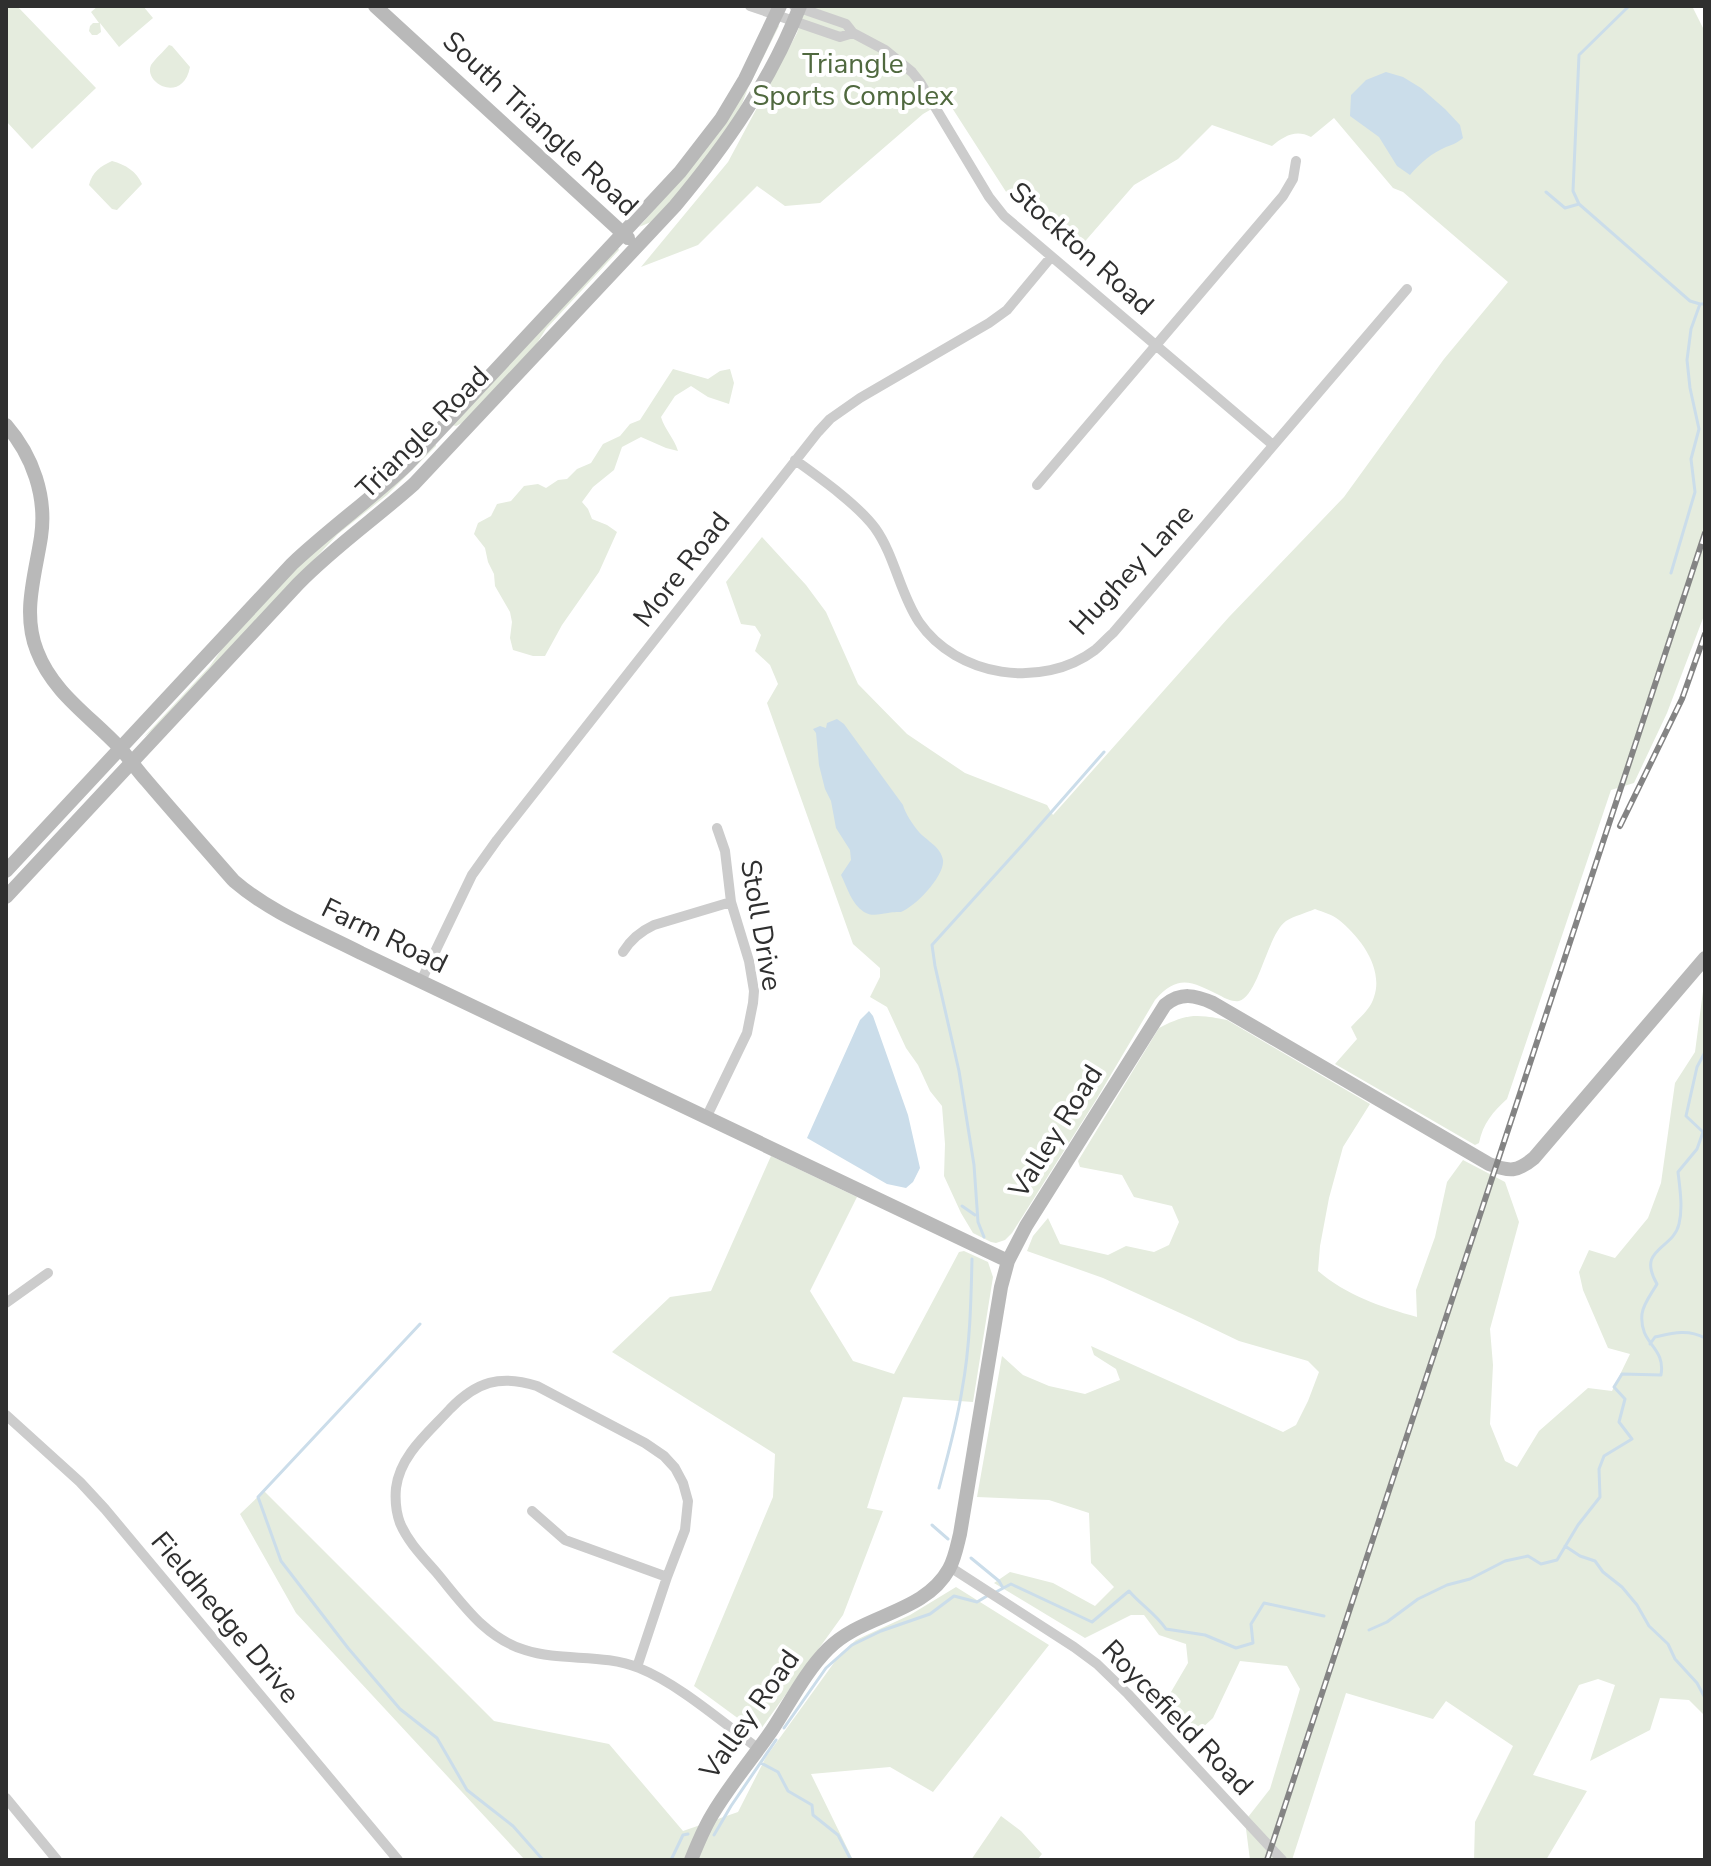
<svg xmlns="http://www.w3.org/2000/svg" width="1711" height="1866" viewBox="0 0 1711 1866" font-family="'Nunito Sans',sans-serif">
<rect width="100%" height="100%" fill="#fff"/>
<path fill="#e5ecde" d="M6,6H17L96,88L32,149L6,121Z
M98,6H143L153,18L119,47L100,23L101,32L97,35H92L89,31L90,26L93,23H99L91,12Z
M805,6H1692L1705,32V613L1667,713L1634,783L1611,790L1507,1099C1493,1112 1483,1123 1479,1143L1475,1145L1335,1064L1357,1039L1351,1027C1360,1017 1370,1010 1374,997C1384,968 1360,937 1339,920C1333,915 1323,912 1315,909C1306,913 1294,916 1286,921C1267,935 1259,995 1239,1001C1233,1002 1226,999 1221,996C1192,982 1179,973 1155,1000L1096,1100L1012,1233L1005,1240L996,1243L991,1242L973,1233L961,1213L944,1176L945,1144L942,1106L930,1091L918,1065L906,1048L887,1007L870,997L880,977V968L853,944L767,703L778,684L770,665L755,651L761,635L755,626L741,624L726,582L762,537L806,585L826,612L858,684L907,734L965,773L1047,805L1053,815L1229,617L1344,497L1444,359L1508,282L1403,192L1393,188L1334,118L1311,137C1296,129 1284,136 1272,146L1212,125L1178,159L1134,185L1074,254L1010,198L947,100L923,114L820,203L785,206L757,186L698,245L641,267L728,162L797,33Z
M778,25L779,26L748,88L739,112L689,182L651,222L639,227L663,199Z
M169,45L172,46L190,67C183,104 143,84 151,65C155,59 164,51 169,45Z
M112,161C126,165 136,171 142,184L117,210L112,209L89,185C92,172 101,166 112,161Z
M618,248L619,250L546,329L532,351L466,421L456,426L452,425Z
M673,369L708,379L720,371L730,369L734,383L729,404L708,397L691,386L675,396L661,417C665,430 674,438 678,451L666,448L641,437L622,447L614,470L593,487L582,502L588,509L592,519L607,525L617,532L599,572L562,625L545,656H533L513,650L510,638L512,622L510,612L495,586L494,574L488,562L485,548L474,534L478,523L491,516L497,504L511,501L524,486L538,484L546,488L558,480L567,479L577,469L591,463L603,444L620,436L630,424L640,420Z
M436,444V446L387,495L338,534L158,726L144,737L210,666L226,643L301,563Z
M1705,976V1716L1689,1700L1660,1698L1650,1730L1590,1761L1615,1685L1598,1679L1579,1685L1533,1775L1587,1791L1546,1860H1474L1475,1822L1513,1746L1446,1701L1433,1719L1346,1693L1292,1860H1250L1245,1821L1270,1789L1300,1689L1287,1666L1240,1661L1213,1718L1189,1740L1161,1709L1188,1663L1186,1644L1159,1635L1144,1615H1131L1085,1638L994,1583L1010,1572L1053,1583L1095,1606L1114,1587L1091,1563L1089,1513L1049,1500L977,1497L1002,1356L1023,1375L1049,1386L1085,1394L1120,1380L1116,1369L1094,1355L1091,1346L1283,1432L1296,1425L1308,1401L1319,1372L1308,1361L1239,1341L1191,1318L1103,1278L1027,1251L1033,1236L1048,1218L1060,1244L1108,1255L1126,1246L1154,1252L1169,1245L1179,1222L1172,1206L1134,1197L1122,1175L1080,1167L1078,1161L1159,1028C1188,1013 1196,1014 1227,1020L1370,1104L1343,1147L1329,1198L1320,1246L1318,1271C1346,1295 1381,1307 1417,1317L1416,1290L1435,1237L1447,1182L1463,1160L1505,1182L1519,1222L1490,1329L1493,1365L1490,1424L1505,1461L1517,1467L1539,1431L1588,1388L1612,1391L1630,1354L1608,1348L1583,1290L1579,1272L1589,1250L1615,1258L1648,1218L1661,1183L1675,1083L1695,1052Z
M771,1156L857,1197L810,1291L853,1361L894,1374L959,1252L964,1251L988,1262L993,1277L973,1402L903,1397L867,1508L883,1511L843,1615L758,1733L694,1686L773,1497L775,1454L612,1352L670,1297L711,1291Z
M264,1491L494,1721L609,1744L683,1831L738,1812L766,1757L841,1653L856,1640L910,1615L956,1587L1049,1645L933,1792L890,1767L811,1774L853,1860H525L296,1613L240,1514Z
M1001,1816L1021,1831L1042,1854L1037,1860H971Z"/>
<path fill="#cbddea" d="M1386,72L1403,77L1421,88L1445,109L1460,125L1463,138C1457,143 1454,144 1446,147C1432,153 1420,163 1410,175L1397,166L1379,137L1350,116L1351,95L1366,80Z
M837,719L844,724L852,735L903,805C905,813 913,825 919,832C927,841 941,847 943,860C945,876 915,907 901,912C899,912 890,912 888,913C880,914 872,917 864,912C851,903 848,889 841,875L851,860L850,850L836,828L831,801L825,789L819,765L816,733L813,729L820,726L826,728L827,723Z
M869,1011L873,1016L908,1115L920,1168L913,1182L906,1188L887,1184L807,1138L860,1020Z"/>
<g fill="none" stroke-linecap="round" stroke-linejoin="round">
<path stroke="#cbddea" stroke-width="3" d="M1629,6L1579,55L1573,191L1579,204L1690,301L1700,304
M1546,192L1565,208L1579,204
M1671,573L1695,492L1691,459L1699,429L1690,388L1687,360L1691,329L1700,304H1705
M962,1206L975,1215
M984,1237L978,1222L974,1165L959,1071L935,966L932,945L1025,842L1104,752
M420,1324L258,1497L281,1561L348,1648L400,1709L437,1738L467,1790L513,1826L543,1860
M1650,1344L1655,1337C1673,1333 1688,1329 1705,1338
M939,1488C948,1455 957,1423 962,1390C970,1347 971,1303 972,1259
M932,1525L948,1539
M1565,1546L1580,1556L1595,1561L1603,1572L1622,1587L1637,1605L1649,1626L1668,1644L1675,1659L1697,1683L1705,1698
M971,1558L999,1581L1003,1588
M994,1593L1011,1584L1092,1622L1129,1591C1141,1605 1156,1614 1166,1629L1205,1635L1236,1648L1253,1643L1251,1624L1264,1603L1324,1616
M1369,1630L1387,1622L1418,1599L1447,1585L1470,1579L1505,1561L1528,1556L1541,1564L1557,1560L1578,1525L1600,1497L1599,1469L1604,1456L1632,1439L1619,1422L1625,1399L1614,1387L1622,1374L1661,1375C1666,1346 1639,1345 1642,1314C1643,1304 1652,1293 1657,1284C1636,1248 1673,1250 1679,1224C1683,1208 1680,1189 1678,1172L1697,1149L1703,1132L1686,1116L1697,1067L1705,1052
M784,1728L826,1668L852,1645L881,1631L930,1614L954,1596L977,1602L987,1596
M761,1763L778,1772L788,1791L812,1805L813,1815L838,1835L851,1860
M714,1835L731,1806L776,1740
M671,1860L683,1835L688,1834"/>
<path stroke="#ccc" stroke-width="10" d="M750,6L840,37L853,33
M794,6L846,24L853,33L885,50L912,72L920,82L989,197L1004,216L1273,445
M795,460C820,478 857,504 875,528C895,556 900,594 919,622C957,677 1042,690 1095,650C1101,645 1107,638 1113,633L1407,289
M1037,485L1283,196L1293,179L1296,161
M623,952C631,939 641,931 654,925L731,902
M421,981L472,875L497,840L818,432L830,419L860,398L989,323L1007,310L1051,257
M706,1118L747,1033L753,1003L754,991L749,961L731,902L725,851L717,828
M6,1303L48,1273
M6,1415L80,1482L105,1509L398,1860
M532,1511L565,1540L667,1577
M950,1567L1074,1647L1097,1664L1128,1694L1282,1860
M637,1667L667,1577L685,1530L688,1501L683,1483L675,1468L664,1456L645,1443L537,1386C500,1374 476,1382 450,1409C429,1432 400,1455 396,1488C395,1499 396,1512 400,1523C408,1542 423,1557 436,1572C462,1603 485,1638 525,1650C562,1662 603,1653 639,1668C679,1684 723,1723 759,1749
M6,1798L57,1860"/>
<path stroke="#b9b9b9" stroke-width="14" d="M375,6L628,238
M6,425C33,456 47,497 41,537C35,576 22,613 37,651C53,693 90,716 119,747C129,758 137,770 146,780C175,814 205,848 234,881C271,913 318,931 361,953L1008,1261
M6,871L292,564C329,529 370,500 407,465L680,172L721,119L745,79L780,6
M6,897L298,584C334,547 376,518 414,484L675,206C726,145 771,81 800,6
M691,1860C697,1845 703,1830 712,1815C729,1786 752,1759 772,1730C790,1703 805,1672 828,1649C862,1614 924,1614 949,1569C955,1558 957,1546 960,1534L1001,1287L1008,1261L1026,1226L1165,1005C1181,992 1195,995 1213,1003L1489,1164C1510,1172 1517,1172 1534,1158L1705,958"/>
<g stroke="#848484" stroke-width="6">
<path id="rail" d="M1620,826L1682,699L1705,634
M1267,1860L1705,533"/>
</g>
<use href="#rail" stroke="#fff" stroke-width="3" stroke-dasharray="9" stroke-linecap="butt"/>
</g>
<g text-anchor="middle" stroke-width="8" stroke-linejoin="round" paint-order="stroke">
<g font-size="28" fill="#50693f" stroke="#fff">
<text x="853" y="73">Triangle<tspan x="853" dy="32">Sports Complex</tspan></text>
</g>
<g font-size="28" fill="#2f2f2f" stroke="#fff">
<text transform="translate(541 123) rotate(43)" y="10">South Triangle Road</text>
<text transform="translate(1082 248) rotate(42)" y="10">Stockton Road</text>
<text transform="translate(422 432) rotate(-45)" y="10">Triangle Road</text>
<text transform="translate(681 569) rotate(-52)" y="10">More Road</text>
<text transform="translate(1131 569) rotate(-47)" y="10">Hughey Lane</text>
<text transform="translate(762 925) rotate(80)" y="10">Stoll Drive</text>
<text transform="translate(385 935) rotate(26)" y="10">Farm Road</text>
<text transform="translate(1055 1131) rotate(-58)" y="10">Valley Road</text>
<text transform="translate(226 1617) rotate(50)" y="10">Fieldhedge Drive</text>
<text transform="translate(749 1714) rotate(-55)" y="10">Valley Road</text>
<text transform="translate(1178 1717) rotate(46)" y="10">Roycefield Road</text>
</g>
</g>
<rect width="1711" height="1866" fill="none" stroke="#2f2f2f" stroke-width="16"/>
</svg>
